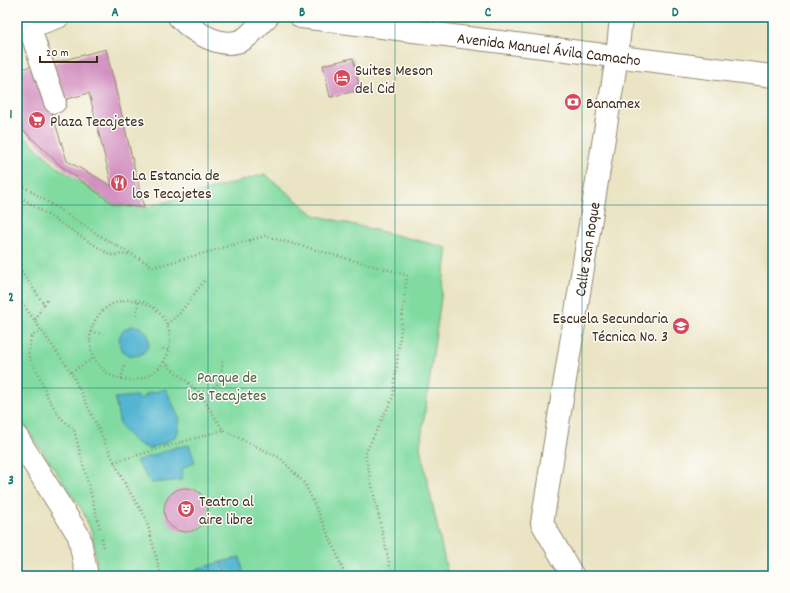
<svg xmlns="http://www.w3.org/2000/svg" width="790" height="593" viewBox="0 0 790 593" font-family="Dekko,sans-serif">
<rect width="100%" height="100%" fill="#fdfcf7"/>
<filter id="ink" filterUnits="userSpaceOnUse"><feTurbulence type="fractalNoise" baseFrequency=".025" numOctaves="2"/><feDisplacementMap in="SourceGraphic" scale="8" xChannelSelector="R" yChannelSelector="G"/><feConvolveMatrix kernelMatrix="1 2 1 2 8 2 1 2 1" color-interpolation-filters="sRGB"/></filter>
<filter id="wash" filterUnits="userSpaceOnUse"><feTurbulence type="fractalNoise" baseFrequency=".012" numOctaves="4" result="noise"/><feDisplacementMap in="SourceGraphic" scale="16" xChannelSelector="R" yChannelSelector="G"/><feGaussianBlur stdDeviation="0.9" result="paint"/><feColorMatrix in="noise" values="0 0 0 0 0 0 0 0 0 0 0 0 0 0 0 0 0 1.4 0 .05"/><feComposite in="paint" operator="in"/></filter>
<g filter="url(#wash)">
<rect width="100%" height="100%" fill="#eae4c4"/>
<path fill="#81dba1" stroke="#5e8260" d="M17,129L56,166L113,204L144,208L265,174L314,215L448,248L420,447L448,576H97L95,550L91,530L82,510L17,414Z"/>
<path fill="#52b5d1" stroke="#467078" d="M119 341a15 15 0 1 1 30 0a15 15 0 1 1-30 0Z
M166,389L180,420L177,435L165,443L149,449L135,442L120,426L115,398L136,396L140,399L144,398L146,394Z
M189,445L195,462L183,468L181,480L151,483L136,461L177,447Z
M240,557L244,576H199L196,569Z"/>
<g id="blocks">
<path fill="#d28ec0" d="M106,49L144,208L113,204L61,166L23,130L17,110V70L37,65L67,161L112,186L89,93L60,101L49,64Z
M353,58L360,90L330,97L323,65Z
M164 510a22 22 0 1 1 44 0a22 22 0 1 1-44 0Z"/>
</g>
</g>
<g filter="url(#ink)">
<use href="#blocks" fill-opacity="0" stroke="#928771" stroke-width="1"/>
<g fill="none" stroke-linecap="round" stroke-linejoin="round">
<g stroke="#928771" stroke-width="24">
<g id="minor">
<path d="M179,17C193,32 223,51 244,39C252,34 259,24 267,17"/>
<path d="M29,26L55,102"/>
<path d="M17,437L79,536L87,576"/>
<path id="s1" d="M573,576L542,523L617,57L621,17"/>
</g>
</g>
<g stroke="#928771" stroke-width="24">
<g id="major">
<path id="s2" d="M301,17L773,76"/>
<path d="M17,31L58,17"/>
</g>
</g>
<path stroke="#928771" stroke-width="2.5" stroke-dasharray="1 3" stroke-linecap="butt" d="M17,182L97,234L154,267L265,236L407,275L393,397L365,454L392,576
M17,195L110,255L131,254
M17,265L44,304L35,320
M17,296L71,372L126,486L146,518L161,576
M90 340a40 40 0 1 1 80 0a40 40 0 1 1-80 0Z
M44,304L48,299
M136,315L139,301
M167,324L180,313L204,281
M41,330L31,337L28,355L38,373L47,396L59,416L74,430L100,529
M91,332L103,334
M159,348L169,350
M164,362L199,392L223,430L280,458L305,484L335,549L345,576
M71,372L94,358
M121,379L125,363
M199,392L209,391L220,382L223,359
M114,462L223,430
M102,538L104,548
M219,562L225,576"/>
<use href="#minor" stroke="#fff" stroke-width="22"/>
<use href="#major" stroke="#fff" stroke-width="22"/>
</g>
</g>
<path fill="none" stroke="#0f766e" stroke-width="1" stroke-opacity="0.55" d="M208,17V576M395,17V576M582,17V576M17,205H773M17,388H773"/>
<defs>
<g id="hotel-disc" transform="scale(0.9)"><circle r="9.5" fill="#d1495b" stroke="#fdfcf7"/><path d="M-6-4.5h1.5V1H6V5H4.5V3h-9V5H-6ZM-4 0a1.8 1.8 0 1 1 3.6 0ZM.5 0V-2.5h3Q6-2.5 6 0Z" fill="#fff"/></g>
<g id="bank-disc" transform="scale(0.9)"><circle r="9.5" fill="#d1495b" stroke="#fdfcf7"/><path d="M-6-4H6V4H-6ZM0-2.3a2.3 2.3 0 1 0 0 4.6a2.3 2.3 0 1 0 0-4.6Z" fill="#fff"/></g>
<g id="supermarket-disc" transform="scale(0.9)"><circle r="9.5" fill="#d1495b" stroke="#fdfcf7"/><path d="M-6-5.5h2.5l.6 2H6L4.5 2H-2.5L-4.4-4H-6ZM-1.5 3.2a1.3 1.3 0 1 0 .1 0ZM3 3.2a1.3 1.3 0 1 0 .1 0Z" fill="#fff"/></g>
<g id="restaurant-disc" transform="scale(0.9)"><circle r="9.5" fill="#d1495b" stroke="#fdfcf7"/><path d="M-5-6h1v4h1v-4h1v4h1v-4h1v5L-1.5 .5V6h-2V.5L-5-1ZM5-6V6H3V1.5H1.5Q1.5-4 5-6Z" fill="#fff"/></g>
<g id="school-disc" transform="scale(0.9)"><circle r="9.5" fill="#d1495b" stroke="#fdfcf7"/><path d="M0-5L7-2L0 1L-7-2ZM-4 1L0 2.5L4 1V4Q0 6-4 4Z" fill="#fff"/></g>
<g id="theatre-disc" transform="scale(0.9)"><circle r="9.5" fill="#d1495b" stroke="#fdfcf7"/><path d="M-5-5.5Q0-4 5-5.5V0Q5 5 0 6Q-5 5-5 0ZM-3.3-2.5H-1v1.5H-3.3ZM1-2.5H3.3v1.5H1ZM-2.8 1Q0 5.5 2.8 1Z" fill="#fff"/></g>
</defs>
<g fill-rule="evenodd">
<use href="#hotel-disc" x="342" y="78"/>
<use href="#bank-disc" x="573" y="102"/>
<use href="#supermarket-disc" x="37" y="120"/>
<use href="#restaurant-disc" x="119" y="183"/>
<use href="#school-disc" x="681" y="326"/>
<use href="#theatre-disc" x="186" y="509"/>
</g>
<g text-anchor="middle" stroke-width="3" stroke-linejoin="round" paint-order="stroke">
<g font-size="16" fill="#3b2a1e" stroke="#fdfcf7">
<text dy="6" stroke="none"><textPath href="#s2" startOffset="250">Avenida Manuel Ávila Camacho</textPath></text>
<text dy="6" stroke="none"><textPath href="#s1" startOffset="339">Calle San Roque</textPath></text>
</g>
<g font-size="16" fill="#3b2a1e" stroke="#fdfcf7" text-anchor="start">
<text x="355" y="75">Suites Meson<tspan x="355" dy="18">del Cid</tspan></text>
<text x="586" y="108">Banamex</text>
<text x="50" y="126">Plaza Tecajetes</text>
<text x="132" y="180">La Estancia de<tspan x="132" dy="18">los Tecajetes</tspan></text>
<text x="668" y="323" text-anchor="end">Escuela Secundaria<tspan x="668" dy="18">Técnica No. 3</tspan></text>
<text x="199" y="506">Teatro al<tspan x="199" dy="18">aire libre</tspan></text>
</g>
<g font-size="16" fill="#505f45" stroke="#fdfcf7">
<text x="227" y="382">Parque de<tspan x="227" dy="18">los Tecajetes</tspan></text>
</g>
</g>
<rect width="790" height="593" fill="none" stroke="#fdfcf7" stroke-width="44"/>
<path d="M40 56v6h57v-6" fill="none" stroke="#3b2a1e" stroke-width="2"/>
<text x="46" y="56" font-size="12" fill="#3b2a1e" stroke="#fdfcf7" stroke-width="3" paint-order="stroke">20 m</text>
<rect x="22" y="22" width="746" height="549" fill="none" stroke="#0f766e" stroke-width="1.5"/>
<g font-size="13" text-anchor="middle" font-weight="bold" fill="#0f766e">
<text x="115" y="16">A</text>
<text x="302" y="16">B</text>
<text x="488" y="16">C</text>
<text x="675" y="16">D</text>
<text x="11" y="118">1</text>
<text x="11" y="301">2</text>
<text x="11" y="484">3</text>
</g>
</svg>
